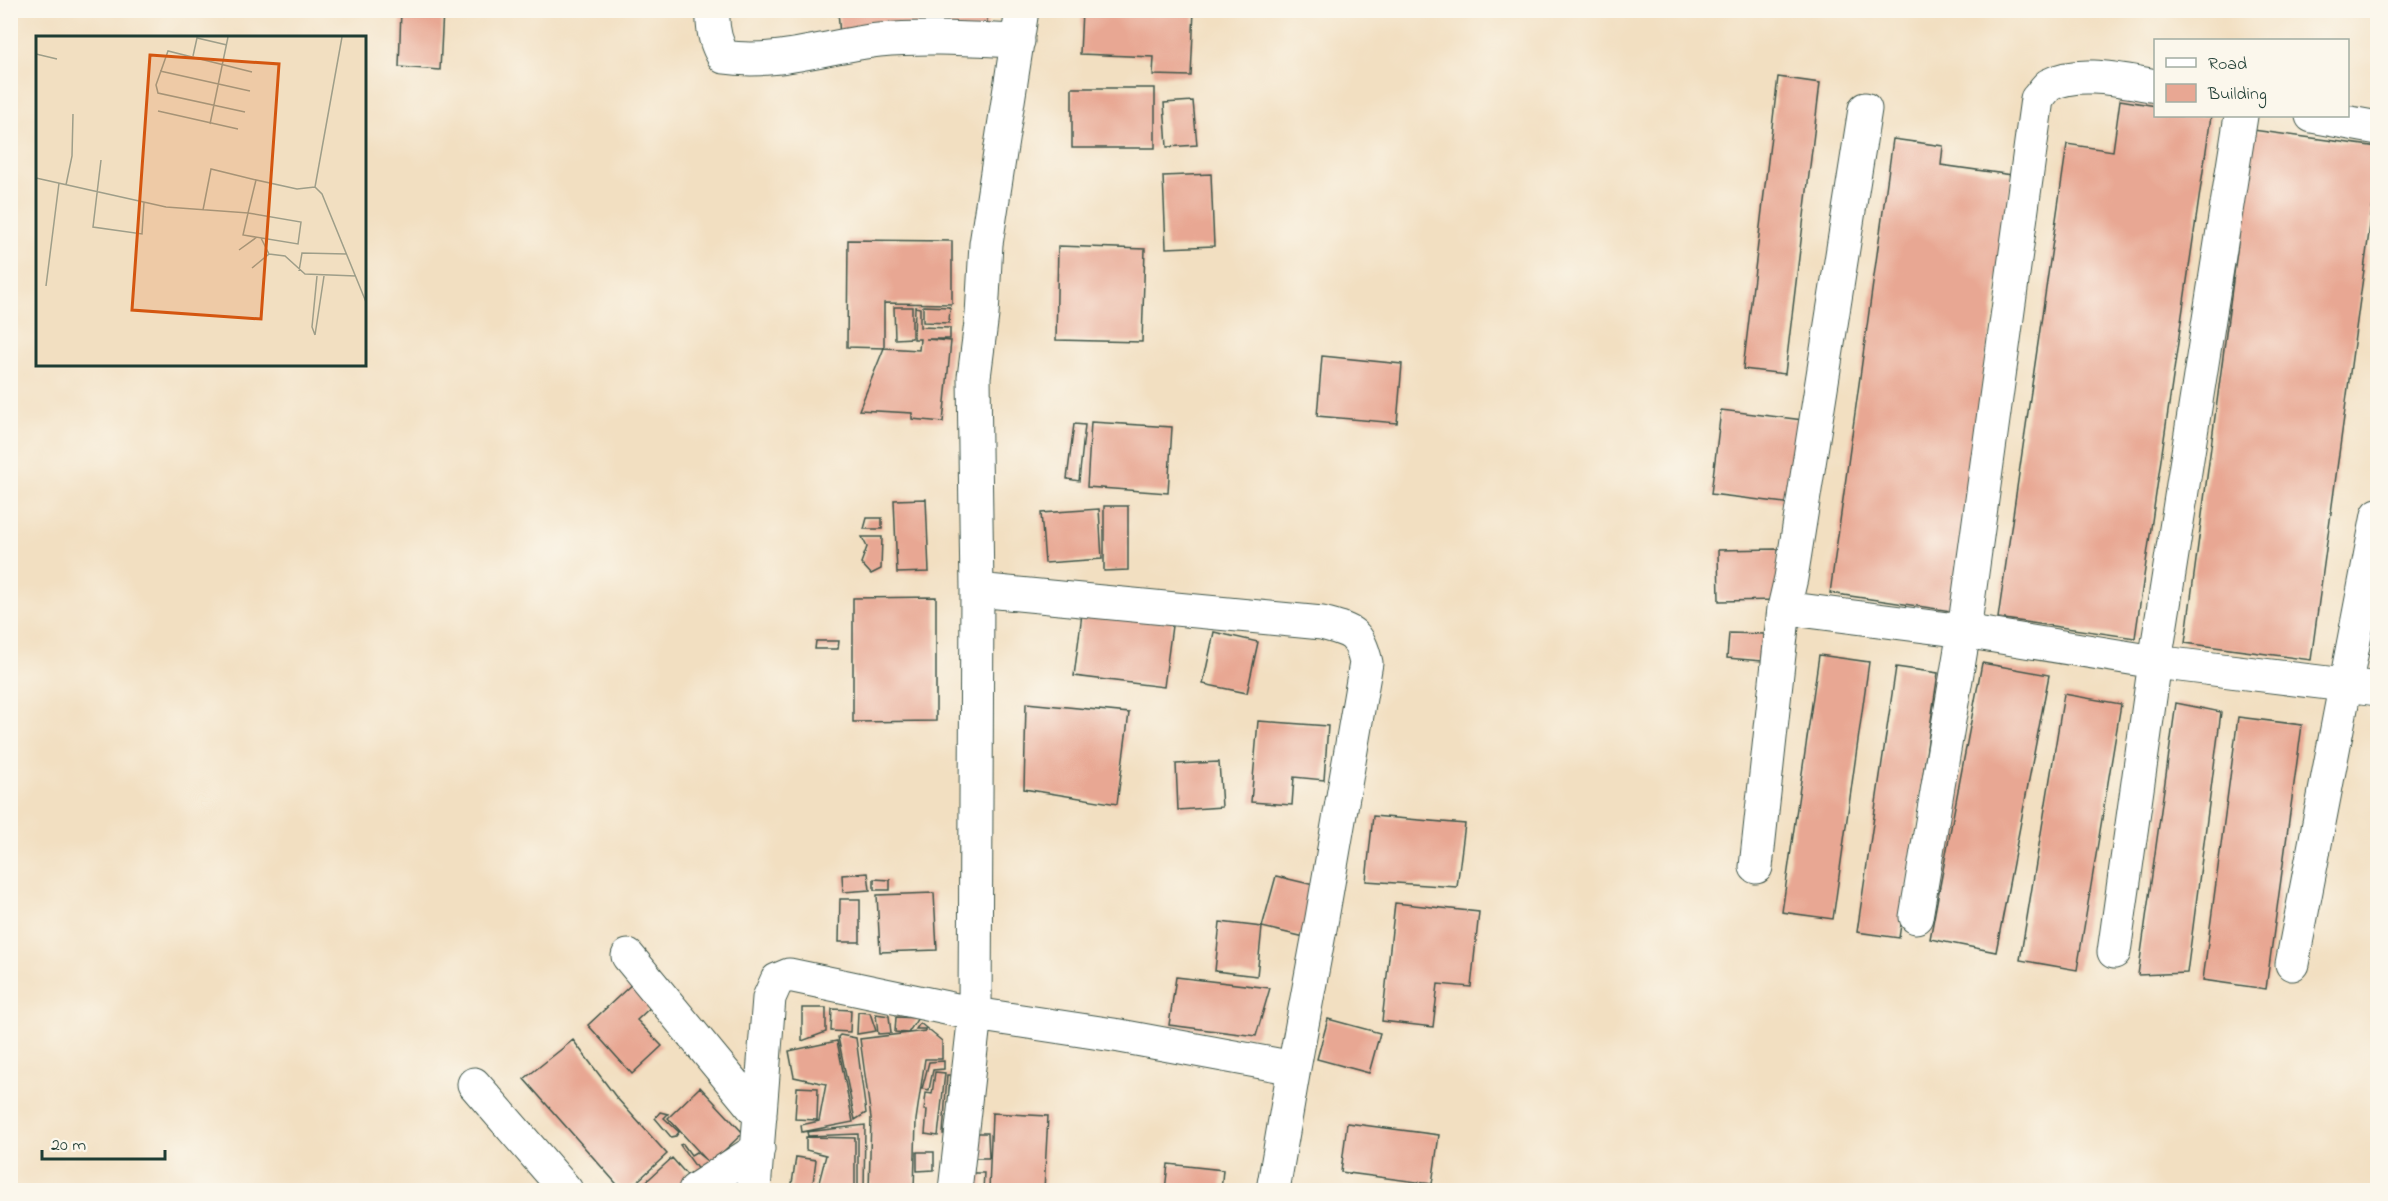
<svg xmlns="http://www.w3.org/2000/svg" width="2388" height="1201" viewBox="0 0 2388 1201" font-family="'Indie Flower',sans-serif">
<rect width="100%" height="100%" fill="#fbf7ec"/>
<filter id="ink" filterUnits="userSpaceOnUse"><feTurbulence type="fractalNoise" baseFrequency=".0167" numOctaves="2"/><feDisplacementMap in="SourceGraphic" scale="12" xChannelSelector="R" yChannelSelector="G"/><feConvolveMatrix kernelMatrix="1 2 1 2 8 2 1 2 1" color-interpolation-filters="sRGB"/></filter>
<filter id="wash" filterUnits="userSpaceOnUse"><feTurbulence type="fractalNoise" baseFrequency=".008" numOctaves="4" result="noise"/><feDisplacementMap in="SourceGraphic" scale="24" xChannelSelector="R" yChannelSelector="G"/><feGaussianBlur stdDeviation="1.35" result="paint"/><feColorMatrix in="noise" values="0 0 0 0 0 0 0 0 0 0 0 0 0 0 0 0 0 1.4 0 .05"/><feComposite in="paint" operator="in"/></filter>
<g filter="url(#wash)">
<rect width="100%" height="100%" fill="#f2dfc1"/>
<g id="blocks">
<path fill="#e8a793" d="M401,10H443L440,70L399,67Z
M838,10H986L989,42L841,50Z
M1082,10H1194L1191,76L1153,75L1154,57L1080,54Z
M1778,77L1820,83L1785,374L1743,369Z
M1072,88H1155V148H1072Z
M2120,100L2156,106V116H2211L2135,638L1998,618L2067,144L2113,151Z
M1193,101L1197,145L1167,147L1164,103Z
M2253,130L2378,147V197L2374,196L2311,660L2185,643Z
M1893,139L1943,146L1941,165L2012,175L1951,611L1830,593Z
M1211,174L1214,246L1166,248L1163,176Z
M848,240L952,241V304L884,303V348L919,350L920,339H914L915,307L920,308V327L950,328V339H926L951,341L943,422L912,419V413L859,410L884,348L847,347Z
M1058,246L1145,249L1142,342L1056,340Z
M923,306L950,307L949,323L923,322Z
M894,307H912V338L895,339Z
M1322,356L1402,364L1397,423L1317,416Z
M1721,410L1803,420L1793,504L1711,494Z
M1091,422L1172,427L1168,493L1087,487Z
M1074,424L1085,425L1079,481L1067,479Z
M926,499L929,572L897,573L894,500Z
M1104,506H1128V570L1104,571Z
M1099,509L1102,559L1045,563L1041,513Z
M867,518H882V529H864Z
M862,537H882L881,569L871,574L861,563L867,547Z
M1778,549L1779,600L1719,601L1718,550Z
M936,597V721L853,722V598Z
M1083,606L1173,618L1164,687L1074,676Z
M1214,632L1258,642L1247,693L1203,684Z
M1729,633L1764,634L1762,661L1727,658Z
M816,641H839L838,649H815Z
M2376,651H2378V673L2373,672Z
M1819,655L1869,662L1833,919L1782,912Z
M1982,663L2049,675L1996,952L1930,939Z
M1896,667L1938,673L1899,938L1857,932Z
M2064,694L2121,704L2077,970L2020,960Z
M1026,703L1129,713L1117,804L1024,789Z
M2176,703L2221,712L2187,973L2138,975Z
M2238,717L2302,725L2266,989L2203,980Z
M1258,721L1328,726L1324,780L1294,777L1292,805L1251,802Z
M1219,762L1222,807L1178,810L1176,764Z
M1373,816L1465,824L1457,887L1366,881Z
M868,873L870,890L843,892L842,875Z
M1276,876L1322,887L1309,938L1262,927Z
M874,879L890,880V890H874Z
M934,893L937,950L880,952L877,895Z
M840,899H860V942H839Z
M1395,903L1479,912L1471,987L1438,984L1433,1027L1382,1021Z
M1220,922L1262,927L1257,976L1215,971Z
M1176,977L1270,988L1256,1036L1169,1025Z
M634,982L654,1004L637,1020L662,1046L632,1074L588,1025Z
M802,1008H826V1032L802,1041Z
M832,1009L851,1010L850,1032L831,1031Z
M858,1012L870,1013L876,1031L857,1034Z
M876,1014L889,1016L891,1033L878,1034Z
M896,1017L918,1018L908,1033L895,1032Z
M1328,1019L1380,1033L1369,1073L1317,1059Z
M920,1023L942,1041V1059H925L916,1120L914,1190H869L871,1118L860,1039L925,1031V1029H916Z
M840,1035L856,1038L866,1113L855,1120L838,1037Z
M573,1040L616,1097L667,1154L628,1190H622L524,1079Z
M837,1041L853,1122L802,1132L801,1125L819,1121L826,1084L794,1077L789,1051Z
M944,1061V1069L933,1070L929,1090L922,1089L929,1062Z
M935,1072L945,1073L938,1136L925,1134L927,1110H924L926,1093L932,1094Z
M947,1075H950L946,1134H943Z
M700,1087L743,1133L710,1164L668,1118Z
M797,1087L818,1088L817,1120L795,1119Z
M660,1112L668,1114L664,1118L679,1132L676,1136L671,1137L655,1118Z
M992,1113L1048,1116L1044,1190H989Z
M1347,1123L1439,1135L1432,1184L1341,1172Z
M865,1125L864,1190H858V1134L808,1136L807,1132Z
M970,1133H988L989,1158H970Z
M806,1137L855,1138V1190H817L826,1155L806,1150Z
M683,1144L691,1155L696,1152L712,1165L706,1181L680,1145Z
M917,1152H934V1170L917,1171Z
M796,1157L816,1160L812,1190H791Z
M672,1158L695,1184L689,1190L639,1188Z
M1168,1164L1223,1170L1221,1190H1165Z
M967,1173H984L983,1190H966Z"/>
</g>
</g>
<g filter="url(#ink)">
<use href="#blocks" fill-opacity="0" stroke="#3f5549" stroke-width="1.5"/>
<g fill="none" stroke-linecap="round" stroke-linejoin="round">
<g stroke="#3f5549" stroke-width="35">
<path id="minor" d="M713,10C712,27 715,43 724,57C777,65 827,46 879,40C925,36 971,39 1018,41
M1022,10L986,244L982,315L974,377L977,590L975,1014L1120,1036L1294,1068L1273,1190
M2312,116L2378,128
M977,590L1322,623C1351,631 1359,631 1366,663L1322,918L1294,1068
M1784,608L1964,631L2155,662L2378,689
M1756,867L1784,608L1791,578L1865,109
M1916,917L1964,631L2037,99C2041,95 2045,88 2049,85C2078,69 2125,81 2156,86
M2114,952L2155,662L2241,116
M628,956L760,1116
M2292,964L2378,515
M474,1084L566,1190
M695,1190L758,1149
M754,1190L769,998L777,980L789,975L975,1014L955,1190"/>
</g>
<use href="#minor" stroke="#fff" stroke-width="33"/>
</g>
</g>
<g transform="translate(36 36)">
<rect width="330" height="330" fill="#f2dfc1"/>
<path fill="none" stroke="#9e9e89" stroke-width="1.5" d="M306,1L279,151L286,158L330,266M0,18L21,23M157,20L161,2L191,9M124,35L214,55M122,75L202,93M209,76L122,57L120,49L132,15L216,36M174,88L192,1M65,124L57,191L106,198L108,166M0,142L130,171L212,177L220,144L261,153L279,151M30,149L36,120L37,78M167,174L175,133L220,144M212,177L265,186L262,208L207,199ZM203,214L221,201M233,218L249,220L269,238L320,240M216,232L233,218L225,202M263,235L266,217L311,218M10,250L23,147M279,299L276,291L281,240M279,299L288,240"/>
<path fill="#d45610" fill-opacity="0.15" stroke="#d45610" stroke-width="3" d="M114,19L243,28L225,283L96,274Z"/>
<rect width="330" height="330" fill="none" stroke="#1f3d34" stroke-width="3"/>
</g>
<rect width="2388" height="1201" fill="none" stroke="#fbf7ec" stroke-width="36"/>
<rect x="2154" y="39" width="195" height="78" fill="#fbf7ec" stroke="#a3ada2" stroke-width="1.5"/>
<rect x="2166" y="58" width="30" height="9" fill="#ffffff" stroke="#a3ada2" stroke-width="1.5"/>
<text x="2208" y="69" font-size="18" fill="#1f3d34">Road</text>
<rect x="2166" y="84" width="30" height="18" fill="#e8a793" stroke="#a3ada2" stroke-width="1.5"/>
<text x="2208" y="99" font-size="18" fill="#1f3d34">Building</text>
<path d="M42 1150v9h123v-9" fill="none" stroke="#1f3d34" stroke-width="3"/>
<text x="51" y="1150" font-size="18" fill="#1f3d34" stroke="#fbf7ec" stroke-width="4.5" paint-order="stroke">20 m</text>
</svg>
